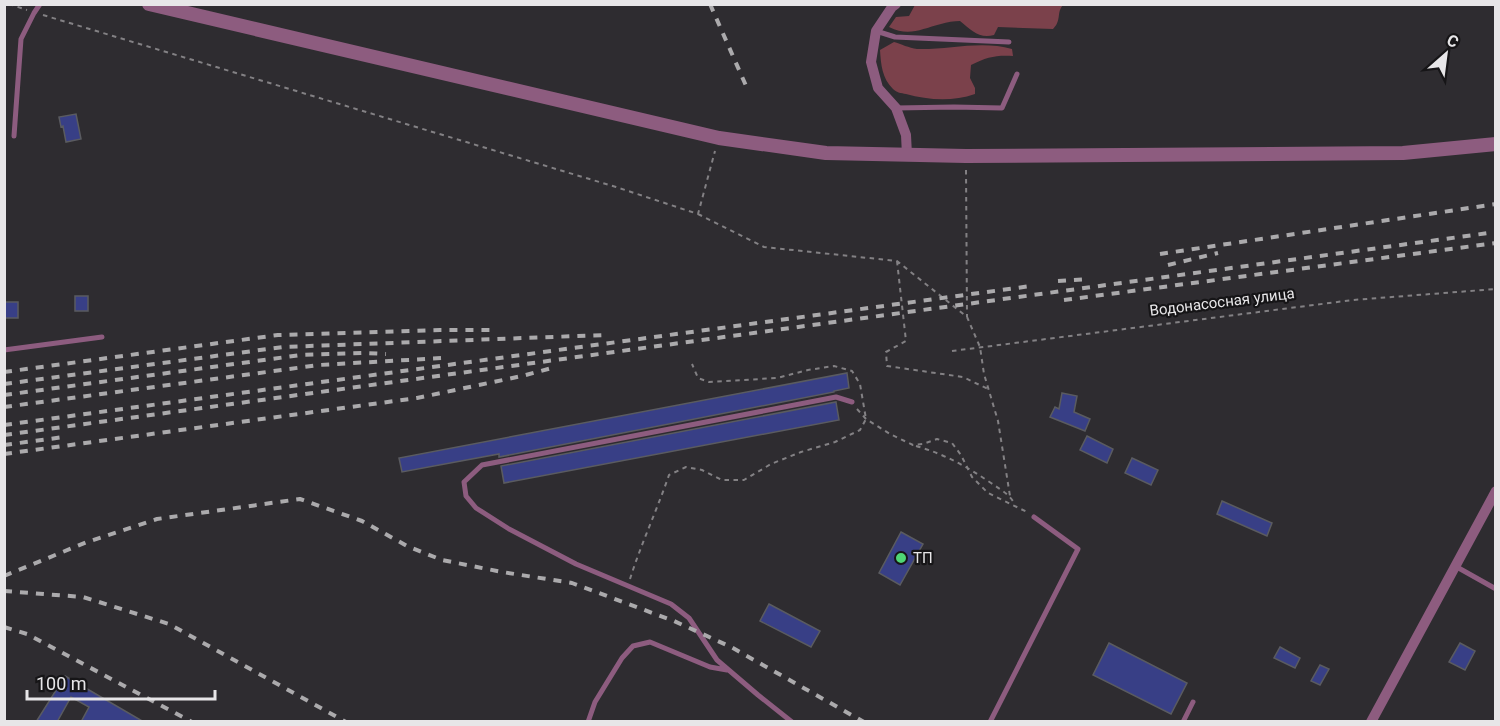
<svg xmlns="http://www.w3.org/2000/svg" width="1500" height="726" viewBox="0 0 1500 726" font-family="Roboto,sans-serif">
<rect width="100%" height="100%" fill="#2e2c30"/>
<path fill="#7b414b" d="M915,5V4L1063,5C1056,13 1062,20 1053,29L998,27L994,35C979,39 971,30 960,21C954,21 947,22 941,24C921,29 909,37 889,27L896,17L909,16Z
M894,42C901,44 909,48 917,49C948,50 981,40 1012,49L1013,56C996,55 987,57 971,65L970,78L975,88V94C952,102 928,100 906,94C901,93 897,93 893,89C882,78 881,65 880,50Z"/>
<path fill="#383f86" stroke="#5a5b60" stroke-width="1.5" d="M76,114L81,139L66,142L63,126L61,127L59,117Z
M75,296H88V311H75Z
M4,302H18V318H4Z
M847,373L849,388L834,391V392L499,457V454L402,472L399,458Z
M1062,393L1077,396L1074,412L1090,419L1085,431L1050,417L1055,407L1059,409Z
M836,402L839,420L504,483L501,466Z
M1087,436L1113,449L1107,463L1080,450Z
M1132,458L1158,470L1151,485L1125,473Z
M1222,501L1272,523L1267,536L1217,514Z
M901,532L923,544L900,585L879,573Z
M769,604L820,631L811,647L760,621Z
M1109,643L1187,683L1171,714L1093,675Z
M1460,643L1475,651L1465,670L1449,662Z
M1280,647L1300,658L1295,668L1274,658Z
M1320,665L1329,669L1320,685L1311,681Z
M65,676L144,722H81L89,707L71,697L57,722H36Z"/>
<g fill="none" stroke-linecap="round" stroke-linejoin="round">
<path stroke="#838184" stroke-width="2" stroke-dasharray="4.5 4.5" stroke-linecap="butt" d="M9,4L27,10
M43,15L616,187L698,214L715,151
M966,170L967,317
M698,214L764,247L897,261L967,317L980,347L984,374L998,421L1010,496
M897,261L906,341L886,352L887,366L963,377L988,389
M952,351L1353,300L1496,289
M857,409L866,419L890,434L913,445L923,444L937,439L952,443L961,455L972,477L988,493L1027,512
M916,446C944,454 966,466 991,483C1001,490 1008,493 1015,504
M630,579C641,544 657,510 669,475L686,467L702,470L722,480H744L771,464L801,452L835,442L860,430L866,419L860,384L852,371L834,366L808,370L777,378L709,382L698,378L692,364"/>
<path stroke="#8d5c7f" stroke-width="5" d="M876,31L895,37L1009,42
M896,108L954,107L1002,108L1017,74
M14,136L21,39L34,13L40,4
M4,350L102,337
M1455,566L1496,589
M588,722L595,702L622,658L633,646L650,642L710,667L727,670
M792,722L758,695L717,660L689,618L671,604L576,564L509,529L476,508L466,496L464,482L482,465L836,397L852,402
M990,722L1078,549L1034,517
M1183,722L1193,702"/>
<path stroke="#8d5c7f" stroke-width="10" d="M896,4L892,7L876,31L871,62L878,88L896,108L906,135L907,155
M1371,722L1496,491"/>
<path stroke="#8d5c7f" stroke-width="14" d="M149,4L719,138L826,153L966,156L1403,153L1496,144"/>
<path stroke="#abaaac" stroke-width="4" stroke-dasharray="8 8" stroke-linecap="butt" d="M710,4L747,88
M1160,254L1496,204
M1168,265L1218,253
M1058,281L1089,279
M1064,300L1496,243
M4,372L278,335L440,330H494
M4,384L283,347L605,335
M4,395L301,355L364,353L386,354
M4,407L319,365L443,358
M4,425L1031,286
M4,435L1496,232
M4,445L64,437
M4,454L417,398L522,376L552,368
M4,576L87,542L157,519L300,499L362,521L407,546L442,560L502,572L572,583L674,621L731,647L864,722
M4,591L83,597L169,624L346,722
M4,627L27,634L192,722"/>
</g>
<circle fill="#4fd675" stroke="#161517" stroke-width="2" cx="901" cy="558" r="6"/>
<g text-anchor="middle" stroke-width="4.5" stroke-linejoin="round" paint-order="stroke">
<g font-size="15" fill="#e7e6e8" stroke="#161517">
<text transform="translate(1222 302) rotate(-7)" y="5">Водонасосная улица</text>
</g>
<g font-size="15" fill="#e7e6e8" stroke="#161517" text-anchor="start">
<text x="913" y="563">ТП</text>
</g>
</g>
<rect width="1500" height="726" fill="none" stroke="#e7e6e8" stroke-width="12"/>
<g transform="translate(1446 54) rotate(28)" stroke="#161517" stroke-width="4.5" paint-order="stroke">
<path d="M0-4.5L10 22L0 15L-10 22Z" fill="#e7e6e8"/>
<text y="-9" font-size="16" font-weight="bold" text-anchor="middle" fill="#e7e6e8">С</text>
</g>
<path d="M27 690v9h188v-9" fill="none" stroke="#e7e6e8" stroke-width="3"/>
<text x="36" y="690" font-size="18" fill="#e7e6e8" stroke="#161517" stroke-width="4.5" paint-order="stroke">100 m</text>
</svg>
